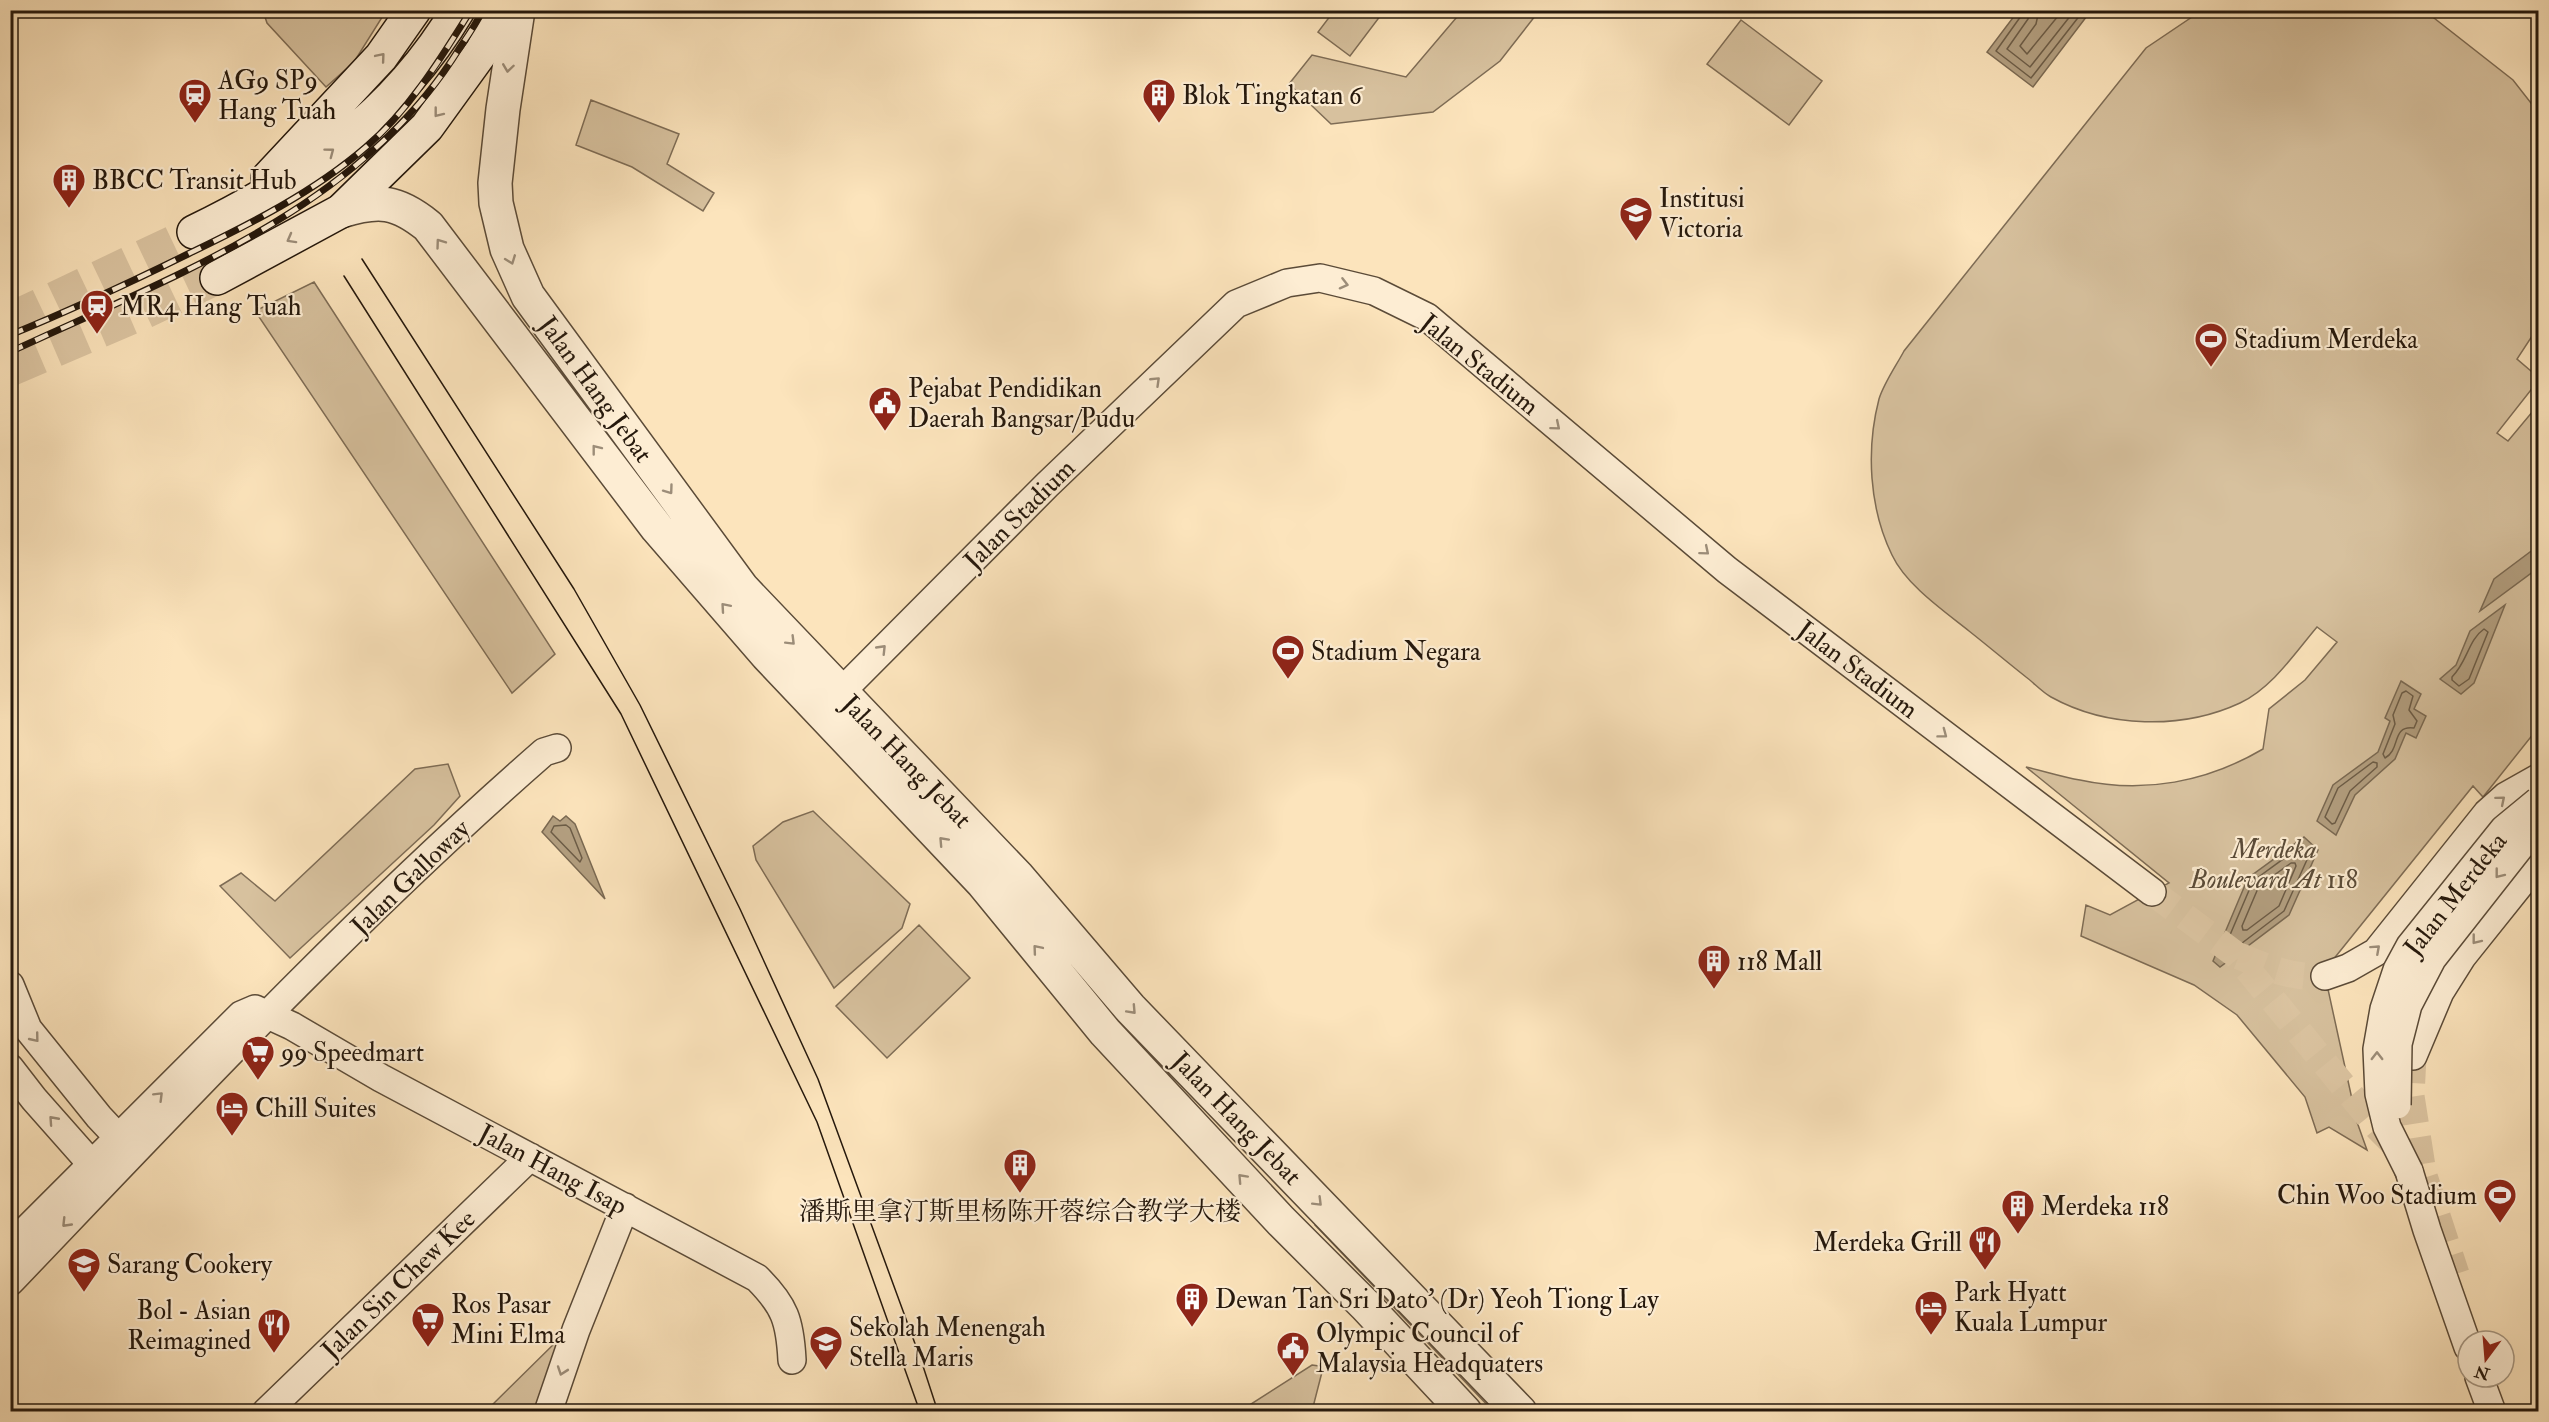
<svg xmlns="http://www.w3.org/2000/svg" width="2549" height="1422" viewBox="0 0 2549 1422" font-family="'IM FELL Double Pica','Noto Serif SC',serif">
<rect width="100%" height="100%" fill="#fce4bc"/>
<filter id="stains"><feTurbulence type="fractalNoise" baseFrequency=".00333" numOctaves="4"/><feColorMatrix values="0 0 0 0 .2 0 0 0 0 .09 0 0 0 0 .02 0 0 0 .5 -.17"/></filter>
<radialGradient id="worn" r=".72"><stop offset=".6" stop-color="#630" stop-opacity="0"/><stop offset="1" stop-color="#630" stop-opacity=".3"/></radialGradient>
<path fill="#d7c19e" stroke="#7e6c55" stroke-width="1.5" d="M263,11H386L354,62L326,87L267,23Z
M1334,11V10L1384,11L1350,56L1318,32Z
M1462,11H1539L1500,61L1433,112L1331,124L1289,84L1312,55L1406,77Z
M2201,11H2425L2513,80L2538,112V327L2517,359L2538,377V381L2497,433L2508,441L2538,405V728L2483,797L2473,786L2324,971L2357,1122L2367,1150L2329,1127L2317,1133L2305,1097L2237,1015L2194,985L2081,936L2086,905L2110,915L2169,883L2026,767C2044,771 2062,777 2080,780C2144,794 2207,782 2263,749L2269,709L2305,680L2337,642L2317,627C2295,653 2272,688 2240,703C2182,730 2107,728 2051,697C2042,692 2034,683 2026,677C2007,662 1988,646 1969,631C1944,611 1906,585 1892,555C1869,508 1866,449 1879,399C1884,383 1896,366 1904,351L2146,48Z
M1741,20L1822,81L1789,125L1707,64Z
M591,100L679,134L667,164L714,193L703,211L632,167L576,145Z
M314,282L555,654L512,693L255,311Z
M448,764L460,796L434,825L290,958L220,886L241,873L275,901L415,769Z
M813,811L910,904L902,928L834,988L756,860L753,846L783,822Z
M919,925L970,978L887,1058L836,1006Z
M1321,1219L1506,1411H1493L1315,1225Z
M562,1336L536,1411H486Z
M1312,1365L1319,1366L1322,1372L1312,1411H1273L1251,1404Z"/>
<path fill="#b39f80" stroke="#7a6952" stroke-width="1.5" d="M2088,11L2090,12L2033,87L1987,52L2018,11Z
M2538,546V568L2480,611L2494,579Z
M2505,605L2474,683L2461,694L2440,679L2456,665L2470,631Z
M2401,681L2421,694L2414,709L2426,716L2416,738L2406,733L2395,759L2355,795L2336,835L2317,821L2333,785L2378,752L2390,721L2385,718Z
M553,816L560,821L566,816L575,824L605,899L542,832Z
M2304,837L2318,850L2289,915L2220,967L2213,961L2248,878Z"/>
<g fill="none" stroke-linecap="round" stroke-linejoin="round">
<path stroke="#6c5c46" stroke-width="1.5" d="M2023,10L2021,16L1996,51L2031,78L2084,10
M2030,10L2028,19L2007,49L2030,67L2075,10
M2039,10L2036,24L2020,46L2027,54L2063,10
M2484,629L2488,632L2469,679L2459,686L2452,680V677C2468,661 2468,640 2484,629Z
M2406,691L2413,696L2409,710L2417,721L2414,728C2391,725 2401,750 2385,758L2383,754L2395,724L2393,715L2402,693Z
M2373,762L2377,763V767L2350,791L2335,823L2332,824L2325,817L2338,788Z
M566,825L570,828L582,858L580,862L551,832L554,826Z
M2301,846L2305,847L2310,853L2284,911L2229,953H2225L2224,949L2253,881Z
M2291,863H2295L2296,866L2279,906L2247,930H2243L2242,926L2259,886Z"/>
<path stroke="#dcc5a2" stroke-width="27" stroke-dasharray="27 14" stroke-linecap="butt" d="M2152,892L2235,954L2378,1128L2396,1146
M2239,956C2268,968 2294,979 2325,976
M2413,1056L2411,1096L2423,1173L2456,1274"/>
<path stroke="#dcc5a2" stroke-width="33" stroke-dasharray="33 16" stroke-linecap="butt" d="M10,319L194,232
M10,370L143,313L217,278"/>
<g stroke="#5b4b38" stroke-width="30">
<path id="minor" d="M827,706L1047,485L1236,304L1287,283L1320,278L1374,291L1427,317L1727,570L2152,892
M2325,976L2348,968L2376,952L2487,813L2506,796L2538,778
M10,985L28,1029L99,1117L130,1150
M2413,1056L2440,992L2462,957L2538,862
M10,1068L34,1099L103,1177
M2409,1171L2427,1230L2468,1347
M10,1246L241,1015L255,1009L292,1026L381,1078L757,1278C785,1306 790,1321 792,1360
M10,1282C183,1101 355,917 544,752L557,748
M2479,1377L2492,1412
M266,1412L530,1157
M548,1412L576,1330L625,1207"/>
</g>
<g stroke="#5b4b38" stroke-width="36">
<path id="tertiary" d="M518,10L503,109L495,183L496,203L507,249L528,296L742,588L1018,877L1130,1008L1520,1412
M341,211C379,199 397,201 428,226L657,528L767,655L983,883L1105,1032L1281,1221L1365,1305L1465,1412"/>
</g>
<g stroke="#25180c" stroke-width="36">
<path id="secondary" d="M268,178L381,57L414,10
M194,232C302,180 395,116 458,10
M217,278L341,211L427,127L482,51L503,10"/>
</g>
<use href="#minor" stroke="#fdedd3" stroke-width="27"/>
<use href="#tertiary" stroke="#fdedd3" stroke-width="33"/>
<use href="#secondary" stroke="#fdedd3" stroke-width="33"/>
<path stroke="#25180c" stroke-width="1.5" d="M362,259L574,589L640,705L740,909L818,1079L921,1360L938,1412
M344,276L621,714L817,1122L920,1412"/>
<g stroke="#25180c" stroke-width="7">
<path id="rail" d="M10,335C71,310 129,283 188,254C250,224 314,192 366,147C410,109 441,58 471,10
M10,352C173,276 360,209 459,49C467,37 476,24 483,10"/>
</g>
<use href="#rail" stroke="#fdedd3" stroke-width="4.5" stroke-dasharray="14" stroke-linecap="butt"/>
<g stroke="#5b4b38" stroke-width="30" stroke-linecap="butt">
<path id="minor-bridge" d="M2397,1105L2398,1044L2408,1005L2432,959L2520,847L2538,831
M2409,1171L2387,1127L2379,1094L2377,1049L2384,1009L2397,970L2410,946L2504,829L2538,801"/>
</g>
<use href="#minor-bridge" stroke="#fdedd3" stroke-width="27"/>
</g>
<defs><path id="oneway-chevron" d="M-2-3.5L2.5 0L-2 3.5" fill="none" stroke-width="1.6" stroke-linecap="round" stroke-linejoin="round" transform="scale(1.5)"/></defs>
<g stroke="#9c8d79">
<use href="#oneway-chevron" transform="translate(381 57) rotate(-50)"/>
<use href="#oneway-chevron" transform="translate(508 68) rotate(98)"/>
<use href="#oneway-chevron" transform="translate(438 113) rotate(128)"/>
<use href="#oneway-chevron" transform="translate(330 152) rotate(-37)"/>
<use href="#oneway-chevron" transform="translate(291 239) rotate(151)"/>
<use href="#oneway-chevron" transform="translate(440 243) rotate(-126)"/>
<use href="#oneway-chevron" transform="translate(511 260) rotate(69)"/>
<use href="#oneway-chevron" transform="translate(1344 284) rotate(14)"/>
<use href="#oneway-chevron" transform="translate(1156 381) rotate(-44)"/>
<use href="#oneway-chevron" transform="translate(1556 426) rotate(40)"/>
<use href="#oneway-chevron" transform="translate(596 449) rotate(-128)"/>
<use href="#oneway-chevron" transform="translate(669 490) rotate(54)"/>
<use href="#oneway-chevron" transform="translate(1705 551) rotate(40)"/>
<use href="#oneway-chevron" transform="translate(725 607) rotate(-131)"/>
<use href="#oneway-chevron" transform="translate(791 641) rotate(45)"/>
<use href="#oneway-chevron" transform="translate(882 649) rotate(-46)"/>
<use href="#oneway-chevron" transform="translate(1943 734) rotate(37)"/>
<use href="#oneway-chevron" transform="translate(2501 800) rotate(-40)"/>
<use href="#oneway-chevron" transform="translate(943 841) rotate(-133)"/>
<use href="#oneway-chevron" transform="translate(2499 874) rotate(128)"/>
<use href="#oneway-chevron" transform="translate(2476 940) rotate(128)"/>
<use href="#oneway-chevron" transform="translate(1037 949) rotate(-130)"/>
<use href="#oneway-chevron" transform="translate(2376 949) rotate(-42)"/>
<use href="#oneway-chevron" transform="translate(1132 1010) rotate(47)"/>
<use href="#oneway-chevron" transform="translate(35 1038) rotate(51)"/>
<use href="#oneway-chevron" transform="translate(2377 1056) rotate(-90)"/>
<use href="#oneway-chevron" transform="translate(159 1096) rotate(-45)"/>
<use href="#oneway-chevron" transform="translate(53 1120) rotate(-132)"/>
<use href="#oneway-chevron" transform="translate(1242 1178) rotate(-133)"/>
<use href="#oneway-chevron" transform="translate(1318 1202) rotate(45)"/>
<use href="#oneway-chevron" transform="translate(66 1223) rotate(134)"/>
<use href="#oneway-chevron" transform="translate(562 1371) rotate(109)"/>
</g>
<defs>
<g id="station-pin" transform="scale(1.725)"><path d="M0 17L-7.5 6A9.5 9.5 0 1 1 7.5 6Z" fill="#8f2418" stroke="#fdedd3"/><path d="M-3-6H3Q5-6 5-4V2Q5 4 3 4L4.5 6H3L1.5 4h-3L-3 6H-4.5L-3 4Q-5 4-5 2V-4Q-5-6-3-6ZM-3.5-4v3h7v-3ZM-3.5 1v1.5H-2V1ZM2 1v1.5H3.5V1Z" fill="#fff"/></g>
<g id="building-pin" transform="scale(1.725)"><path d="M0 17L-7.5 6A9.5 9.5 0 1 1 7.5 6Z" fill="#8f2418" stroke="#fdedd3"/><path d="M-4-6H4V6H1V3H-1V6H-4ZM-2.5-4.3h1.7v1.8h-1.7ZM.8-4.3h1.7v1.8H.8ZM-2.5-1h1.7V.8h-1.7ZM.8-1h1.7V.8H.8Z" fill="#fff"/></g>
<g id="school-pin" transform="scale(1.725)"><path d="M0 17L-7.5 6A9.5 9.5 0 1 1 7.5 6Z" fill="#8f2418" stroke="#fdedd3"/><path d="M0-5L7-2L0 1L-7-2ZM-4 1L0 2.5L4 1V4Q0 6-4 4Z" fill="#fff"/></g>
<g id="stadium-pin" transform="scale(1.725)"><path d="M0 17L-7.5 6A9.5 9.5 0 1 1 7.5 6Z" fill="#8f2418" stroke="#fdedd3"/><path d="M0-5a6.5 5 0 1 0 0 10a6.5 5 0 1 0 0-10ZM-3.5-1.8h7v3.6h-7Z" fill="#fff"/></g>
<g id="civic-pin" transform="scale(1.725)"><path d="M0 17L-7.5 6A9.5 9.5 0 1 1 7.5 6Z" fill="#8f2418" stroke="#fdedd3"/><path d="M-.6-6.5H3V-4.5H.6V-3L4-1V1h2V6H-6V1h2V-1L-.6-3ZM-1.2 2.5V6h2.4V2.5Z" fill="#fff"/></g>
<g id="supermarket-pin" transform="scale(1.725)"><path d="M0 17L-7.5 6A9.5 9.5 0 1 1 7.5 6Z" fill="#8f2418" stroke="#fdedd3"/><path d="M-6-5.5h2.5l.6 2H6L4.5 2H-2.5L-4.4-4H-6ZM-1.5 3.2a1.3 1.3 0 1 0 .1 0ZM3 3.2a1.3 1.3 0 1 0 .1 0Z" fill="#fff"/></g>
<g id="hotel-pin" transform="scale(1.725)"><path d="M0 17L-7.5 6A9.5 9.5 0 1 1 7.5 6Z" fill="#8f2418" stroke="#fdedd3"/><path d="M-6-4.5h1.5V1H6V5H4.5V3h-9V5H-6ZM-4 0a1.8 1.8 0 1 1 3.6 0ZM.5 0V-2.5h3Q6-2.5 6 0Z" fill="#fff"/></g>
<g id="restaurant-pin" transform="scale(1.725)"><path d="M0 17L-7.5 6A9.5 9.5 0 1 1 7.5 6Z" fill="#8f2418" stroke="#fdedd3"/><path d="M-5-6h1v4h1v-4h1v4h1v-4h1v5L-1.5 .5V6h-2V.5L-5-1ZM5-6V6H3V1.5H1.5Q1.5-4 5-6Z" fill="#fff"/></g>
</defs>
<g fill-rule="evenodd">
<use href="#station-pin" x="195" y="95"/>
<use href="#building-pin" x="1159" y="95"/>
<use href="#building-pin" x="69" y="180"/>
<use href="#school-pin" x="1636" y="213"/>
<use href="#station-pin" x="97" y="306"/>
<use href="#stadium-pin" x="2211" y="339"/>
<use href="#civic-pin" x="885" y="403"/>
<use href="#stadium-pin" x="1288" y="651"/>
<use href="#building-pin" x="1714" y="961"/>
<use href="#supermarket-pin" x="258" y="1052"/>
<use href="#hotel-pin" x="232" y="1108"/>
<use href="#building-pin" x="1020" y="1165"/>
<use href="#stadium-pin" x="2500" y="1195"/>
<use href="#building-pin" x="2018" y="1206"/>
<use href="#restaurant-pin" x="1985" y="1242"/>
<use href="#school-pin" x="84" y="1264"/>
<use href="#building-pin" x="1192" y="1299"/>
<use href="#hotel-pin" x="1931" y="1307"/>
<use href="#supermarket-pin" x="428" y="1319"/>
<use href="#restaurant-pin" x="274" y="1325"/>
<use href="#school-pin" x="826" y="1342"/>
<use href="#civic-pin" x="1293" y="1348"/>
</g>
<g text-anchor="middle" stroke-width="4.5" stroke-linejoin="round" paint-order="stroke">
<g font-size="26" fill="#25180c" stroke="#fdedd3" text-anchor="start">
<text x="218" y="89">AG9 SP9<tspan x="218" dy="30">Hang Tuah</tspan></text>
<text x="1182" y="104">Blok Tingkatan 6</text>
<text x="92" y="189">BBCC Transit Hub</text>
<text x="1659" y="207">Institusi<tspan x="1659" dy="30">Victoria</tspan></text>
<text x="120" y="315">MR4 Hang Tuah</text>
<text x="2234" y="348">Stadium Merdeka</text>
<text x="908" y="397">Pejabat Pendidikan<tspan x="908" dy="30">Daerah Bangsar/Pudu</tspan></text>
<text x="1311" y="660">Stadium Negara</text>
<text x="1737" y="970">118 Mall</text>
<text x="281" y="1061">99 Speedmart</text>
<text x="255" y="1117">Chill Suites</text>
<text x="2477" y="1204" text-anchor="end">Chin Woo Stadium</text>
<text x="2041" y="1215">Merdeka 118</text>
<text x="1020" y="1220" text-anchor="middle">潘斯里拿汀斯里杨陈开蓉综合教学大楼</text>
<text x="1962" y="1251" text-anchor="end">Merdeka Grill</text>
<text x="107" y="1273">Sarang Cookery</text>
<text x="1954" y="1301">Park Hyatt<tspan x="1954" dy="30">Kuala Lumpur</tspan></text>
<text x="1215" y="1308">Dewan Tan Sri Dato' (Dr) Yeoh Tiong Lay</text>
<text x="451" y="1313">Ros Pasar<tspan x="451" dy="30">Mini Elma</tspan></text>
<text x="251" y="1319" text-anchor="end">Bol - Asian<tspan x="251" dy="30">Reimagined</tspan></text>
<text x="849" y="1336">Sekolah Menengah<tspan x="849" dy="30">Stella Maris</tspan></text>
<text x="1316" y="1342">Olympic Council of<tspan x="1316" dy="30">Malaysia Headquaters</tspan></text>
</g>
<g font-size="26" fill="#25180c" stroke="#fdedd3">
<text transform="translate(1480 364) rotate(39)" y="9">Jalan Stadium</text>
<text transform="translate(596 389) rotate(54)" y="9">Jalan Hang Jebat</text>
<text transform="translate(1019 514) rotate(-45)" y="9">Jalan Stadium</text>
<text transform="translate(1858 669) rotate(37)" y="9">Jalan Stadium</text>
<text transform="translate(907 761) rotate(46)" y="9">Jalan Hang Jebat</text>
<text transform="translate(410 877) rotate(-44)" y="9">Jalan Galloway</text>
<text transform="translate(2455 894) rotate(-52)" y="9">Jalan Merdeka</text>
<text transform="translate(1237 1118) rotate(46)" y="9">Jalan Hang Jebat</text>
<text transform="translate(553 1169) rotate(28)" y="9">Jalan Hang Isap</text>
<text transform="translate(398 1284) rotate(-44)" y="9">Jalan Sin Chew Kee</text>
</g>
<g font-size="26" font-style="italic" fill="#5a4b38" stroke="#fdedd3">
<text x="2274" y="858">Merdeka<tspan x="2274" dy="30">Boulevard At 118</tspan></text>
</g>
</g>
<rect width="2549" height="1422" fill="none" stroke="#fce4bc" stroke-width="36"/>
<rect x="12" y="12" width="2525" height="1398" fill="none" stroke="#25180c" stroke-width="3"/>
<rect x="18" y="18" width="2513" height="1386" fill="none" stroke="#25180c" stroke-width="1.5"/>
<g transform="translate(2486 1359) rotate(196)"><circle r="28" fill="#fdedd3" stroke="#a79883" stroke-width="1.5"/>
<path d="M0-4.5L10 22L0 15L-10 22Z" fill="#8f2418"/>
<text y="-9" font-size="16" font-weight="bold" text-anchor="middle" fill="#25180c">N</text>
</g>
<rect width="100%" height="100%" filter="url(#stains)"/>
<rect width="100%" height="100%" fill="url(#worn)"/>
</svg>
